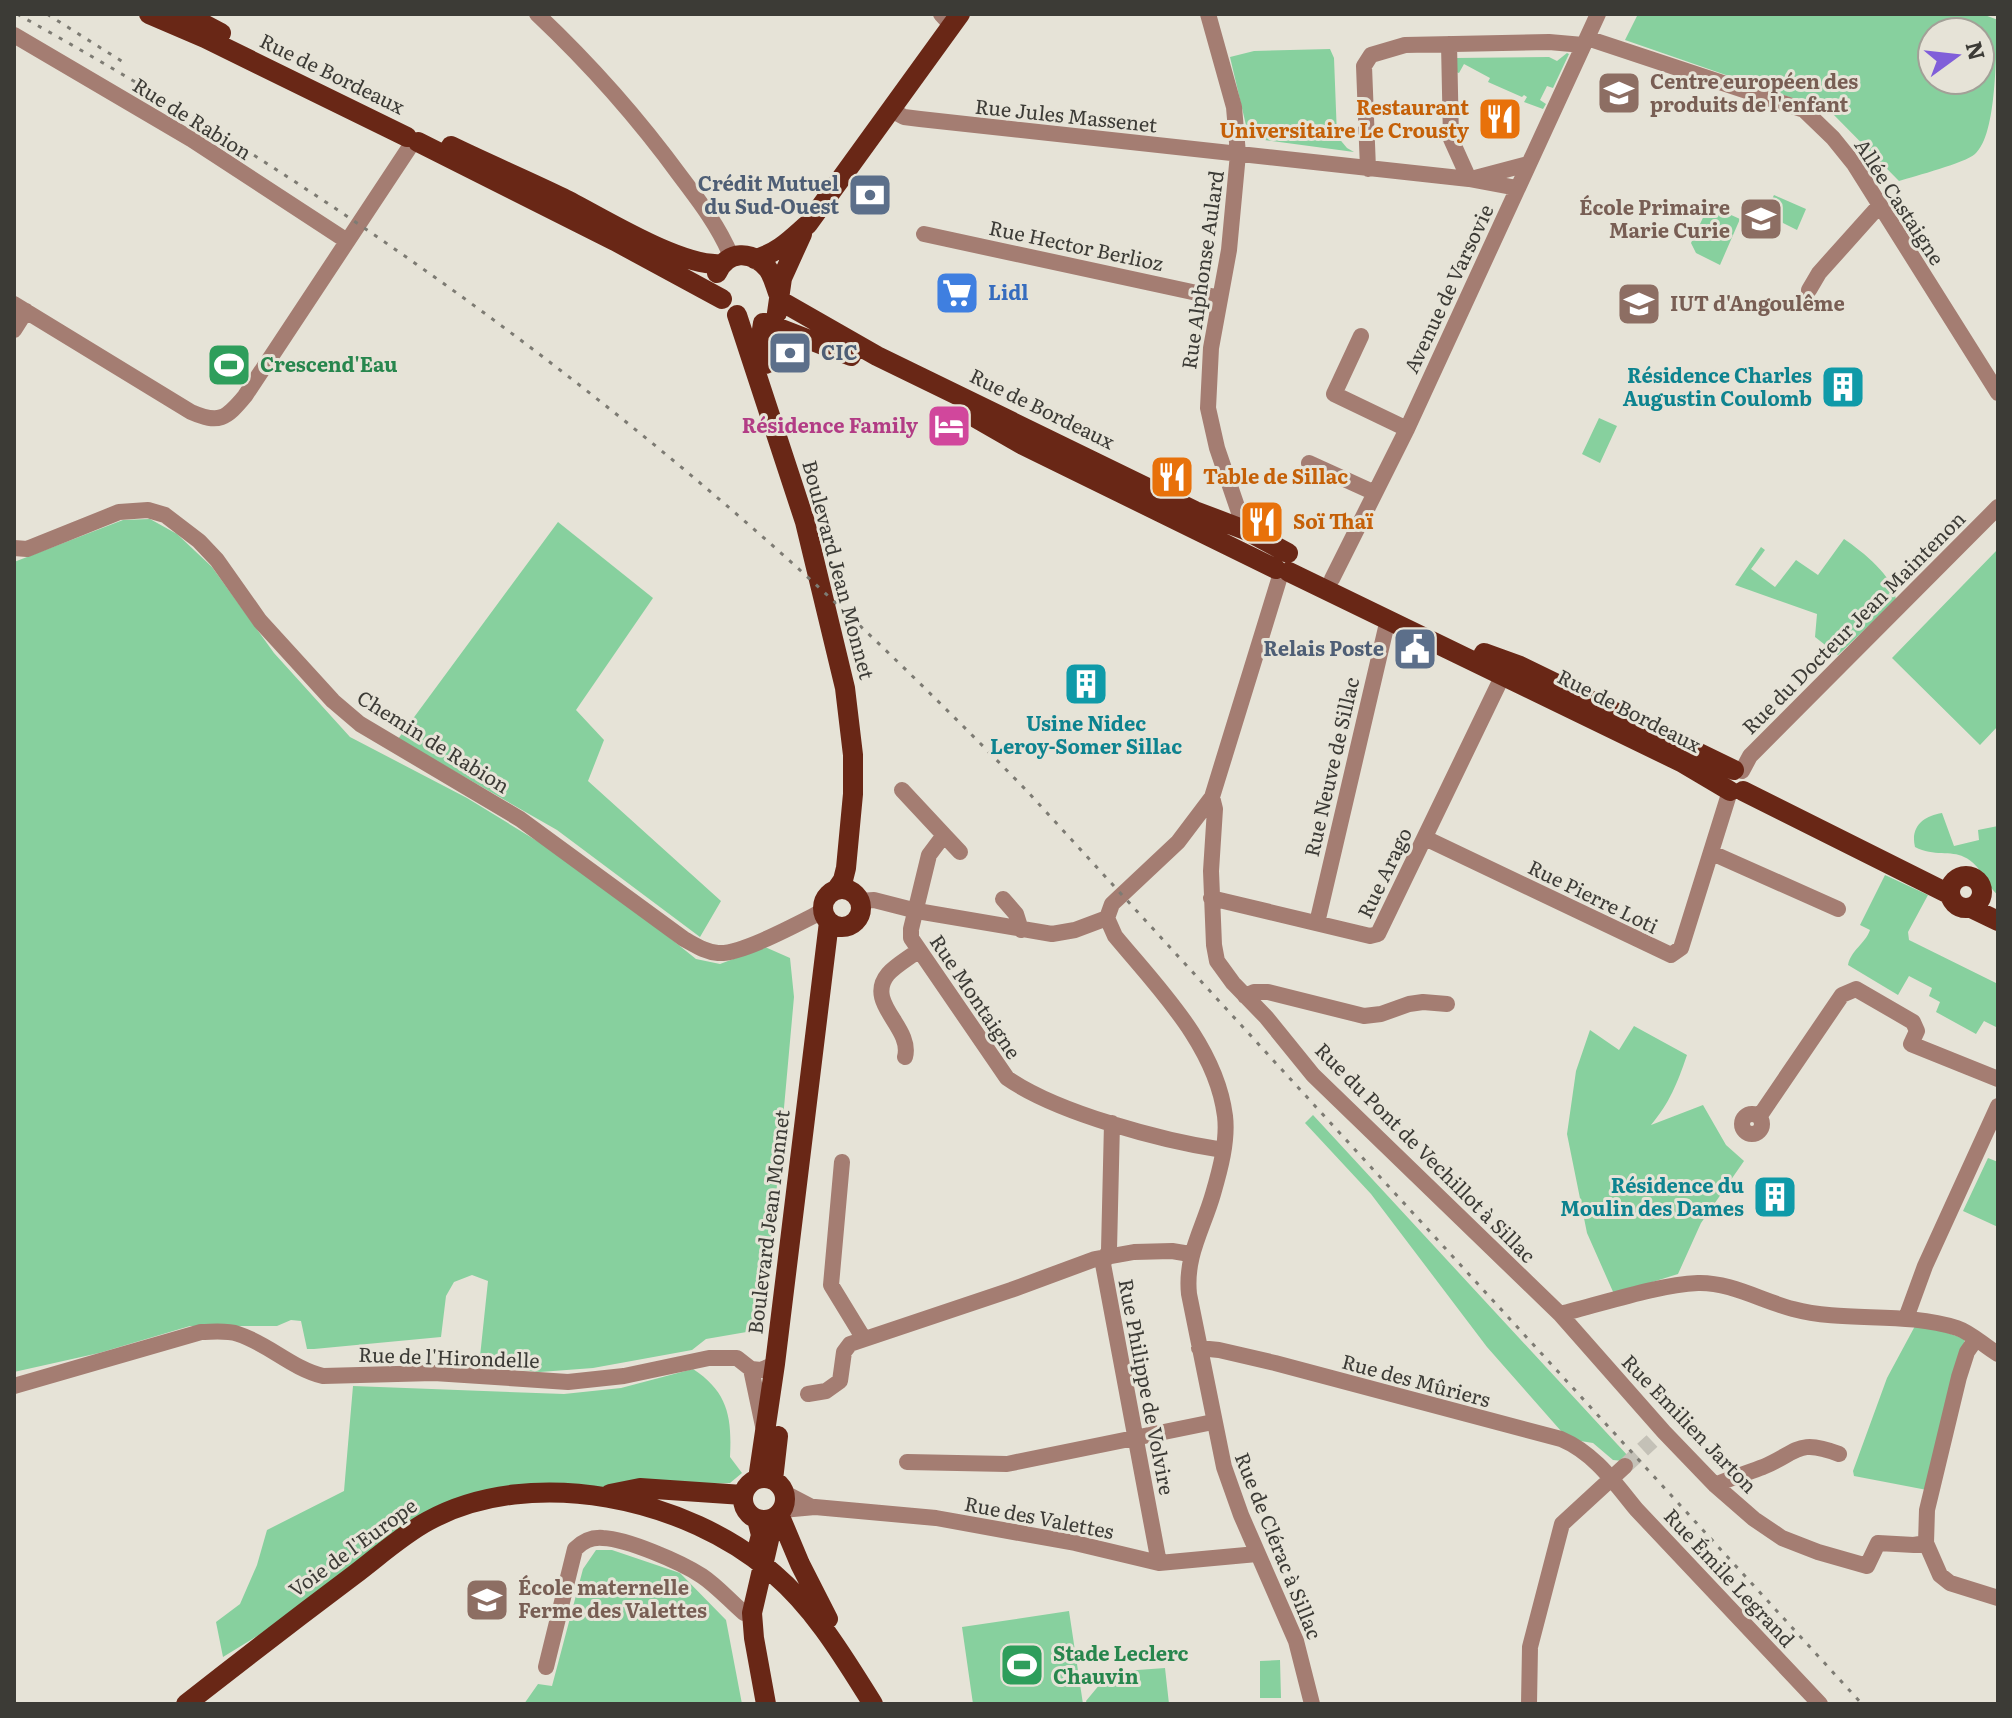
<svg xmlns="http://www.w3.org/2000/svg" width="2012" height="1718" viewBox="0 0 2012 1718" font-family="Literata,serif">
<rect width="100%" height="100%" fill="#e6e3d7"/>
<path fill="#87d09e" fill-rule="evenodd" d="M1638,14H1982L1998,20C1995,50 1998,134 1975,154C1965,163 1915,176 1899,181L1830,111L1625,40ZM1932,32H1980V80H1932Z
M1330,49L1334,58L1337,136L1347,148L1354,152L1249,138L1230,57L1254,51Z
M1567,53L1569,54L1553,88L1547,86L1540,100L1546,104L1543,109L1524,102L1527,97L1524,95L1522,97L1488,82L1490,78L1464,64L1459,73L1456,72V58L1549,57L1557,61Z
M1774,195L1806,209L1797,230L1765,214Z
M1709,205L1740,219L1720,265L1696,253L1691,243Z
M1599,418L1617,426L1600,463L1582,454Z
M150,519L177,534L212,567L274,653L350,737L467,798L560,855L630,906L696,959L720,964L765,947L790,958L794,997L764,1329L706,1339L692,1350L593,1368L540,1372L479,1366L488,1281L472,1275L454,1282L446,1296L441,1337L314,1349H307L301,1321L291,1320L277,1326H190L99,1353L14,1372V562L123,520Z
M558,522L653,598L576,710L604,740L588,781L721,901L700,937L557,830L398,739Z
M1844,539C1863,552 1894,576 1896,600L1838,655L1815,637L1817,614L1735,585L1761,547L1765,550L1751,569L1775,587L1796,560L1818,575Z
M1998,549V726L1980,745L1892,658Z
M1942,813L1954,846L1979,840L1978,830L1998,826V895C1984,883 1982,865 1964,857C1951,850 1934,857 1915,847C1910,826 1924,816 1942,813Z
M1885,875L1928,895L1908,932L1909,940L1998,984V1028L1984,1021L1976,1034L1936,1012L1940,1002L1929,996L1932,988L1909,976L1898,995L1848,965C1851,950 1865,944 1870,930L1860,925Z
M1634,1026L1687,1055C1677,1084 1670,1102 1651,1125L1703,1105L1726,1145L1744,1161L1701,1223L1678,1274L1614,1294L1587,1233L1567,1134L1576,1071L1590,1030L1619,1050Z
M1313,1115L1629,1457L1623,1461L1613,1460L1593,1443L1568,1439L1487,1347L1371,1194L1305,1123Z
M1988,1158L1998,1162V1227L1963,1211Z
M1915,1326L1936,1329L1965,1339L1927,1490L1854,1476L1853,1471L1887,1378Z
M693,1369C728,1392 732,1417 730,1457L742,1473L730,1483L614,1488L460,1500L283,1620L223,1657L216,1622L240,1604L257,1565L267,1530L344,1491L353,1386L564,1394L621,1388Z
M596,1550H612L680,1573L726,1620L742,1704H524L538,1684L552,1686L583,1569Z
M1069,1611L1083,1704H973L962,1627Z
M1280,1660L1281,1698H1260V1661Z
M1165,1668L1169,1704H1087L1086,1701L1110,1672Z"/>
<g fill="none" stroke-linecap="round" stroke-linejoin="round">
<path stroke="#c4c1b7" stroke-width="16" stroke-dasharray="16 8" stroke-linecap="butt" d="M1625,1466L1652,1441"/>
<path stroke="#a47d72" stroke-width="16" d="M537,14C590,64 638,118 681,177C700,202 719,227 731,256
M941,14L952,26
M1208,14L1234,107L1238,154L1229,250L1211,348L1208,408L1217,448L1245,530
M14,35L191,139L347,241
M1587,38L1804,110L1833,138L1854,164L1998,393
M1449,44L1451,139L1469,179
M891,110L904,117L920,119L1469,179L1517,188
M1368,169L1364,66L1371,55L1405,45L1549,42L1583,45
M1475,178L1528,164
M924,234L1220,298
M1809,290L1819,273L1879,206
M14,304L191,412C219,424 226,419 245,396L413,142
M14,330L26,311
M1361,336L1334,394L1407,429
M1309,463L1375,493
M14,548L27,549L119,512L148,510L165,515L199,541L217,560L260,621L333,701L360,724L520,819L684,939C695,945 705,952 718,953C741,955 801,922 823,911
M1332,579L1407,429L1598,14
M1742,771L1750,756L1998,507
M902,790L944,835L929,855L911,929V938L1007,1078C1057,1113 1163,1141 1223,1150
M1212,797L1215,809L1211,871L1214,945L1217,961L1233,983L1266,1017L1313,1075L1560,1314L1664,1432L1715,1485L1754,1519L1782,1538L1818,1552L1867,1566L1878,1543L1914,1545L1926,1543
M944,835L960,852
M1425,838L1671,955L1681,948L1730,791
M1712,853L1838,909
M1211,898L1370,936L1378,934L1503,675
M1003,899L1016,914L1021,930
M860,901L874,900L917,911L1052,934L1075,930L1107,918
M1107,918L1115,936C1158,988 1216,1045 1225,1116C1228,1141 1220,1170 1213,1194C1203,1229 1185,1256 1189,1294L1224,1467L1241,1515L1296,1641L1312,1704
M1107,918L1112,904L1178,842L1212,797L1281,573
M1317,923L1388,619
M1245,996L1254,992H1268L1364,1016L1381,1014L1409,1004L1423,1002L1447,1004
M905,1057C913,1027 864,1003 888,974C896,965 909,958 919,950
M1742 1124a10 10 0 1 1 20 0a10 10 0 1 1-20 0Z
M1759,1117L1842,995L1856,989L1913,1022L1917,1031L1911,1044L1998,1079
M1112,1123L1109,1250L1103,1264L1159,1563
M842,1162L831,1285L864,1339
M1560,1314C1602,1304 1656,1285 1698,1283C1730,1282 1762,1301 1793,1309C1846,1323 1904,1311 1957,1328C1972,1333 1984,1346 1998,1354
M1906,1318L1925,1266L1998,1106
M1976,1339L1967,1352L1959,1377L1927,1510L1926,1543L1940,1575L1950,1583L1998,1598
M1199,1348L1219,1350L1275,1363L1561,1439C1594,1453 1614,1482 1636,1509L1820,1704
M751,1369L763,1426
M14,1386L201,1332C213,1332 226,1330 238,1334C269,1344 291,1368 323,1376L434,1373L568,1382L624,1376L709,1358H737L751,1369L761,1370L775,1364
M808,1394L826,1391L840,1381L844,1352L850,1344L1011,1290L1095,1259L1134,1252L1172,1251L1190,1254
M907,1462L1007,1464L1213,1422
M1715,1485C1731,1478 1747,1473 1763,1467C1798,1452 1798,1438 1839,1454
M785,1493L810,1506
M782,1510L815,1507L936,1518L1075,1543L1159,1563L1257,1554
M546,1667L575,1549C583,1541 591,1537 603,1538C627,1539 681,1562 702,1576C717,1586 730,1601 744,1613H752
M1529,1704L1530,1647L1562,1524L1625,1466"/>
<path stroke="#692716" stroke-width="20" d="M149,14L205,38L407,137
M185,14L221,33
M418,142L615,241L722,299
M451,146C488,164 526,180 563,198C601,217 680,267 721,264
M755,259C778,253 791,239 808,224L960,14
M717,273C727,250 752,250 768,269C773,276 775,285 778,293
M779,300L877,356L1195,511L1245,530L1288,553
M777,313L782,278L802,234
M737,315L805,522L845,688L853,755V794L846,868L843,880L836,890
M763,323L760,343L766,364
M766,323L851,356
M976,418L1023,445L1276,569
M1289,572L1681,762L1730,791
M1484,653L1520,666L1734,770
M1743,791L1949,894
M1950 892a16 16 0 1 1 32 0a16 16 0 1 1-32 0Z
M823 908a19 19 0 1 1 38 0a19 19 0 1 1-38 0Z
M1971,908L1998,921
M743 1499a21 21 0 1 1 42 0a21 21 0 1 1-42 0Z
M758,1479L775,1364L829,922
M773,1480L778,1436
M610,1494L640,1488L743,1495
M779,1514L800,1564L828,1619
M757,1519L761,1535L757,1551
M186,1704C242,1660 298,1617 354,1575C378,1557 402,1535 428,1521C532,1464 688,1498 774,1574C816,1610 844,1658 873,1704
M766,1704L754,1638L752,1613L774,1518"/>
<path stroke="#7d7b73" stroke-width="3" stroke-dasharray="4 8" stroke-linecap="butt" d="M17,14C298,170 563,356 801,571C879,642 954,716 1027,791L1862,1704
M47,14L123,62"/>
</g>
<defs>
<g id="university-square" transform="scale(2.3)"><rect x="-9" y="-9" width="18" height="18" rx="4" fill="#8d6e63" stroke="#e6e3d7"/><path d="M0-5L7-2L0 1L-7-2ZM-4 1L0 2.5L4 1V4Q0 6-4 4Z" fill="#fff"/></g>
<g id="restaurant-square" transform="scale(2.3)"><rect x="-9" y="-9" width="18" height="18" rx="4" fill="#e8710a" stroke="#e6e3d7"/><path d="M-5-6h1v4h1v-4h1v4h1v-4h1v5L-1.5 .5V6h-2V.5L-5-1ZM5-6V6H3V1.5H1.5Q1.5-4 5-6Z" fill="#fff"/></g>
<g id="bank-square" transform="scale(2.3)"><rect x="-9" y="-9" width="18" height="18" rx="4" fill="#5c6f8a" stroke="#e6e3d7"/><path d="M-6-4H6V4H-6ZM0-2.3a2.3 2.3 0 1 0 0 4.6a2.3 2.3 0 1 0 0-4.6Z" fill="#fff"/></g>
<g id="school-square" transform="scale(2.3)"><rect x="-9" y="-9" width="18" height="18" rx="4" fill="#8d6e63" stroke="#e6e3d7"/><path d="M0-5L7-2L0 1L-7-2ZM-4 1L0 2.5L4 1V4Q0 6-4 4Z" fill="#fff"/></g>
<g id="supermarket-square" transform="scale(2.3)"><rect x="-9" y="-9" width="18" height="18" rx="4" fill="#3f7fe0" stroke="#e6e3d7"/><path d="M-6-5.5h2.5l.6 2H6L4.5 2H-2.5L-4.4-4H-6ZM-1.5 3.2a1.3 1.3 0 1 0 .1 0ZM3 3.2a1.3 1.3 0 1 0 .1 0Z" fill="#fff"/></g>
<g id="stadium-square" transform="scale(2.3)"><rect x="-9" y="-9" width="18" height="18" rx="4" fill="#2e9e5b" stroke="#e6e3d7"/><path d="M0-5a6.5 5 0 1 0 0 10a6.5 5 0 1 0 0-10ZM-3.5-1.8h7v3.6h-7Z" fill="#fff"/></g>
<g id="building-square" transform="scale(2.3)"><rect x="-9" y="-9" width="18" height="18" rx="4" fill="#0f9aa8" stroke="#e6e3d7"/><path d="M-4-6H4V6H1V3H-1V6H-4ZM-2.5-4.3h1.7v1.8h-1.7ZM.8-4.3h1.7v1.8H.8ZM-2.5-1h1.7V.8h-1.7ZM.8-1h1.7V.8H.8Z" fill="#fff"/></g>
<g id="hotel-square" transform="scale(2.3)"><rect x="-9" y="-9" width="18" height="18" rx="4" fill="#d1479c" stroke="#e6e3d7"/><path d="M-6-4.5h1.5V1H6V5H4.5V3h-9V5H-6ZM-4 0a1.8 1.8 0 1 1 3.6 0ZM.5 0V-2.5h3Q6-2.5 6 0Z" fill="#fff"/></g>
<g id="civic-square" transform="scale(2.3)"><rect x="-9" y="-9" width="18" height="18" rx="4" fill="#5c6f8a" stroke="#e6e3d7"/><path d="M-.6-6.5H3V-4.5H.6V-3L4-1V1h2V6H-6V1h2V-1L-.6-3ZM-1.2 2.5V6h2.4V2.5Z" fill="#fff"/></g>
</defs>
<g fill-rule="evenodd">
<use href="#university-square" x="1619" y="93"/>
<use href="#restaurant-square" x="1500" y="119"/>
<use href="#bank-square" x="870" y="195"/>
<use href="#school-square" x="1761" y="219"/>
<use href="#supermarket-square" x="957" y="293"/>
<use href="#university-square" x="1639" y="304"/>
<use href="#bank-square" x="790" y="353"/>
<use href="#stadium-square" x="229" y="365"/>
<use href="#building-square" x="1843" y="387"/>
<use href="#hotel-square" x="949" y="426"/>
<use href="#restaurant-square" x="1172" y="477"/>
<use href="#restaurant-square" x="1262" y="522"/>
<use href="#civic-square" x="1415" y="649"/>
<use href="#building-square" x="1086" y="684"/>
<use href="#building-square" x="1775" y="1197"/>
<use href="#school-square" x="487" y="1600"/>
<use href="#stadium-square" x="1022" y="1665"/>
</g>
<g text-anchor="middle" stroke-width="6" stroke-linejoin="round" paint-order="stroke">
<g font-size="20" fill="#3c3b36" stroke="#e6e3d7">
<text transform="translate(332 74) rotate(26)" y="7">Rue de Bordeaux</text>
<text transform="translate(1066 116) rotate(6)" y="7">Rue Jules Massenet</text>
<text transform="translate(192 119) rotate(32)" y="7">Rue de Rabion</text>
<text transform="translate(1899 202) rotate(57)" y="7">Allée Castaigne</text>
<text transform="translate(1076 246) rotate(12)" y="7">Rue Hector Berlioz</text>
<text transform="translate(1203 270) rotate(-82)" y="7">Rue Alphonse Aulard</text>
<text transform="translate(1449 289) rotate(-65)" y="7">Avenue de Varsovie</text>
<text transform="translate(1042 409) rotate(26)" y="7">Rue de Bordeaux</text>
<text transform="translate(838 570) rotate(75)" y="7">Boulevard Jean Monnet</text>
<text transform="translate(1854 623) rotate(-45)" y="7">Rue du Docteur Jean Maintenon</text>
<text transform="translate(1629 711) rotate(27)" y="7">Rue de Bordeaux</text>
<text transform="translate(433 742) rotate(32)" y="7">Chemin de Rabion</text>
<text transform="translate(1332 767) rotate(-77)" y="7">Rue Neuve de Sillac</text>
<text transform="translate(1385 873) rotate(-64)" y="7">Rue Arago</text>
<text transform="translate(1593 897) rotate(26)" y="7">Rue Pierre Loti</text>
<text transform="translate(975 997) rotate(56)" y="7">Rue Montaigne</text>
<text transform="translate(1425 1153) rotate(45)" y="7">Rue du Pont de Vechillot à Sillac</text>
<text transform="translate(769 1222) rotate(-83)" y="7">Boulevard Jean Monnet</text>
<text transform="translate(449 1358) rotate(2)" y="7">Rue de l'Hirondelle</text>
<text transform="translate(1416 1381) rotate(15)" y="7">Rue des Mûriers</text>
<text transform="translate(1146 1387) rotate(79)" y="7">Rue Philippe de Volvire</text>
<text transform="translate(1689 1424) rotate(46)" y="7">Rue Emilien Jarton</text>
<text transform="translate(1039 1518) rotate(11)" y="7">Rue des Valettes</text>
<text transform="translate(1278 1546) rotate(68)" y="7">Rue de Clérac à Sillac</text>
<text transform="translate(353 1548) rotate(-36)" y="7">Voie de l'Europe</text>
<text transform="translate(1729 1578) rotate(47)" y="7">Rue Émile Legrand</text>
</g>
<g font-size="20" font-weight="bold" fill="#785e54" stroke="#e6e3d7" text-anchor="start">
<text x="1650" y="89">Centre européen des<tspan x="1650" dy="23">produits de l'enfant</tspan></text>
<text x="1730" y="215" text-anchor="end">École Primaire<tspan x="1730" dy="23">Marie Curie</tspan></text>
<text x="1670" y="311">IUT d'Angoulême</text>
<text x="518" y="1595">École maternelle<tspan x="518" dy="23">Ferme des Valettes</tspan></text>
</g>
<g font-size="20" font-weight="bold" fill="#c56008" stroke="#e6e3d7" text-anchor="start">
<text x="1469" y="115" text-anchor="end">Restaurant<tspan x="1469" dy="23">Universitaire Le Crousty</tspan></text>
<text x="1203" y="484">Table de Sillac</text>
<text x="1293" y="529">Soï Thaï</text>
</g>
<g font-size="20" font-weight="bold" fill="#4e5e75" stroke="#e6e3d7" text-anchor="end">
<text x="839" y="191">Crédit Mutuel<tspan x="839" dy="23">du Sud-Ouest</tspan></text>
<text x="821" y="360" text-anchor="start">CIC</text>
<text x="1384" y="656">Relais Poste</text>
</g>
<g font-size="20" font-weight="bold" fill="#366cbe" stroke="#e6e3d7" text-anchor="start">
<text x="988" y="300">Lidl</text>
</g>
<g font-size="20" font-weight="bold" fill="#27864d" stroke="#e6e3d7" text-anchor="start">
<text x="260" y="372">Crescend'Eau</text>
<text x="1053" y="1661">Stade Leclerc<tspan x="1053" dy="23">Chauvin</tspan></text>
</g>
<g font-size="20" font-weight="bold" fill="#0d838f" stroke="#e6e3d7" text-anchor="end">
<text x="1812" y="383">Résidence Charles<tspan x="1812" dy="23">Augustin Coulomb</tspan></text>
<text x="1086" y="731" text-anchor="middle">Usine Nidec<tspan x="1086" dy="23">Leroy-Somer Sillac</tspan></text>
<text x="1744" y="1193">Résidence du<tspan x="1744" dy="23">Moulin des Dames</tspan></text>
</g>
<g font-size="20" font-weight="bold" fill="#b23c85" stroke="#e6e3d7" text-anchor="end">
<text x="918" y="433">Résidence Family</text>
</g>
</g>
<rect width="2012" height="1718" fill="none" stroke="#3c3b36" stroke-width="32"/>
<g transform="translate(1956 56) rotate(75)"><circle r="38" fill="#e6e3d7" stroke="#a2a097" stroke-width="2"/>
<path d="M0-6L14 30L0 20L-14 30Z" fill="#805ed9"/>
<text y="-12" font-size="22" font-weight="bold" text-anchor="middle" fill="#3c3b36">N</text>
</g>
</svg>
